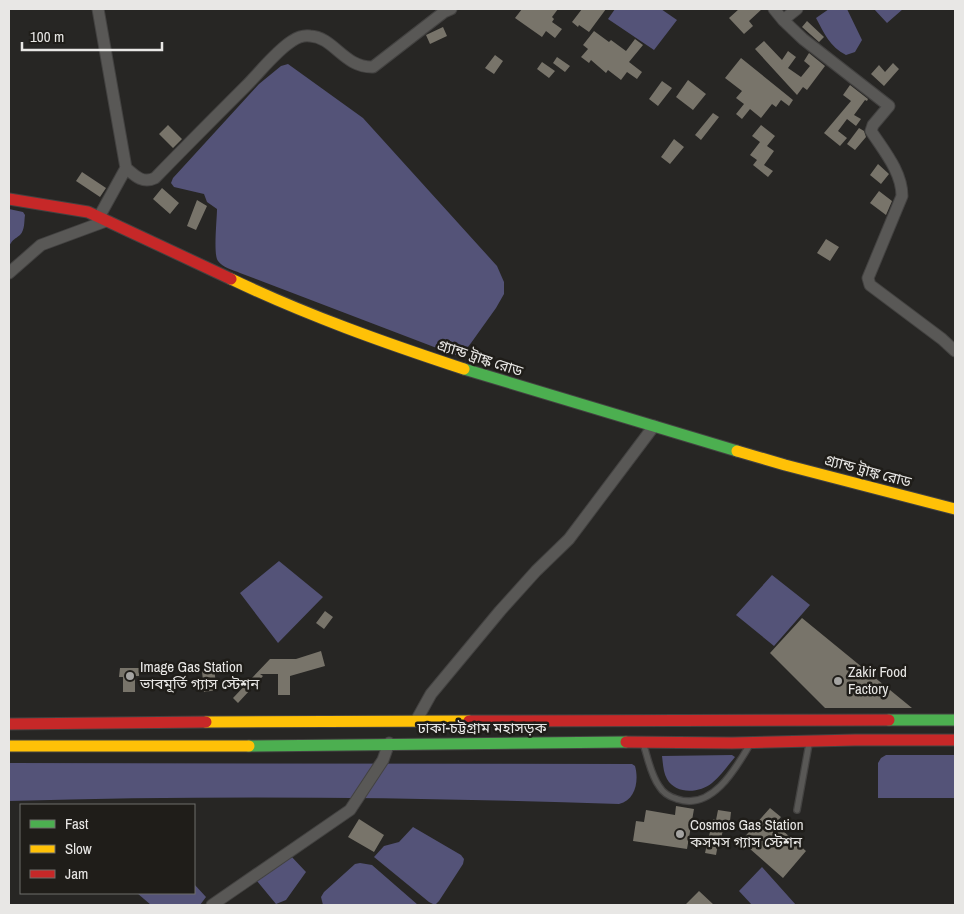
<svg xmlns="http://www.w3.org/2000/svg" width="964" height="914" viewBox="0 0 964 914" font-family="'Archivo Narrow','Noto Sans Bengali',sans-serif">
<rect width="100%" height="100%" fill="#272624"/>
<path fill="#545378" d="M615,9H661L677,20L654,50L608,19Z
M829,9H847L862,40L855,52L846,55C830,47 824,33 816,18Z
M874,9H903L887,23Z
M288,64L363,118L497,266L504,282V294L496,308L471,343L464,352L455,355L240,273C233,270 222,267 218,261C213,255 217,219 217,209L207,202L204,194L174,187L171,183L173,178L259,84L281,66Z
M9,209L23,212L25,215C24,221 25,230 20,235C14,240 14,238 9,246Z
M279,561L323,597L278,643L240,593Z
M772,575L810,605L774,646L736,615Z
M732,755L735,757C728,765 721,776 712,783C700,793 676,795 667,779C663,772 663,763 662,756Z
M886,755H955V798H878V763L881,758Z
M9,763L632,764L635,766C639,780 636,800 619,804C416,797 212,795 9,801Z
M413,827L461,855L464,859L463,864L439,901L435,905L429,902L374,857L384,846L399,842Z
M290,855L306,872L286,900L276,904L257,881Z
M360,863L372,865L418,905H323L321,897L324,892L355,864Z
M762,867L796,905H752L739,891Z
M194,884L206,897L200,905H151L137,893H194Z"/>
<path fill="#78746a" d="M522,9H558L552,17L554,19L552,22L562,29L555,38L546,31L542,37L515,18Z
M582,9H606L589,32L579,25L578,27L572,22Z
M739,9H762L749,21L753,26L744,34L729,18Z
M807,21L824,37L819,42L802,27Z
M443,27L447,36L430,44L426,35Z
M594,31L609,42L611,40L626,51L635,39L643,45L629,62L642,72L637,79L627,72L621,80L608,70L606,73L591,60L589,63L581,57L588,49L583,45Z
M764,41L782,60L788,51L796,57L788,68L801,77L810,66L804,61L809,53L825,66L807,90L803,87L797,95L755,49Z
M495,55L503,61L494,74L485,68Z
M557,57L570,66L565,72L553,63Z
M741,58L793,100L789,106L781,100L776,107L772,104L761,118L750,109L742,119L736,114L744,104L736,98L742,91L725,78Z
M542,62L555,71L549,78L537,69Z
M893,63L899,69L884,86L871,74L879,65L885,72Z
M688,80L706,94L693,110L676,97Z
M662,81L672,88L658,106L649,99Z
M850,85L868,99L867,101L865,100L854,115L861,119L856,126L847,119L838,131L847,138L840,146L824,133L851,101L843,95Z
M713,113L719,117L701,140L695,135Z
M168,125L182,139L173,148L159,134Z
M761,125L775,136L767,146L774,151L764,165L773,171L768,177L753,165L757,160L750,155L760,142L752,136Z
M859,128L864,131L866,137L855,150L847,144Z
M674,139L684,147L670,164L661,157Z
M878,164L889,174L881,184L870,175Z
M82,172L106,188L100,197L76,181Z
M162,188L179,203L170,214L153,199Z
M879,191L892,201L886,215L870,203Z
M197,200L207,206L196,230L187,226Z
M826,239L839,247L830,261L817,253Z
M325,611L333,617L324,629L316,623Z
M802,618L912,708H825L770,653Z
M321,651L325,666L290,676V695H278V674H260L263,676L238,703L233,698L270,659H296Z
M120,668H139V676H135V692H123V677H119Z
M214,669L217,690L204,692L202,671Z
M676,806L694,809L687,849L633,841L636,821L644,822L646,810L675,815Z
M770,808L781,817L775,824L806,851L783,878L741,841Z
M718,810L731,812L730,821L725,820L721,839H719L716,855L705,853L713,819L716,820Z
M359,819L384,835L374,852L348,837Z
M699,891L714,905H685Z"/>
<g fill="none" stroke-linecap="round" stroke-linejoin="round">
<g stroke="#434241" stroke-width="8">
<path id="lane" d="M644,746C648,759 651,775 659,786C663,793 670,797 677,799C711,811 735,770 749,746
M797,810L809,744"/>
</g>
<g stroke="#434241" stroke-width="13">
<path id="street" d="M98,9L126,168L99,217
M774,9L783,20
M797,9L783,20L803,39L889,106L873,125L871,131C884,151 902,172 902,196L868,278L870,285L942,339L955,351
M126,168C135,176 143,184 155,178C185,147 215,117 246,86C260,72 276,51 292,41C298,37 303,35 310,36C334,37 344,68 373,67L444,12L451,9
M9,273L41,245L106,221
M416,721L431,694L500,611L536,571L569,539L654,426
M212,905L350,810L383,760L389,743"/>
</g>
<g stroke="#434241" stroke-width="13">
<path id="fast" d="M464,369L737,451
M889,720H955
M249,746L626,742"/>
</g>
<g stroke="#434241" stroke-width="13">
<path id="slow" d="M231,279C306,315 385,343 464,369
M737,451L785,465L955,509
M206,722L469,721
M9,746H249"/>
</g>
<g stroke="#434241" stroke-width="13">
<path id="jam" d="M9,199L88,212L231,279
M469,721L889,720
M9,724L206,722
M626,742L732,743L855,740H955"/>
</g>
<use href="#lane" stroke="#595856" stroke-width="5.5"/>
<use href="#street" stroke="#595856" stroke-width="11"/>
<use href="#fast" stroke="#4caf50" stroke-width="11"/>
<use href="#slow" stroke="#ffc107" stroke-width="11"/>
<use href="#jam" stroke="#c62828" stroke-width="11"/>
</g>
<g fill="#a4a3a1" stroke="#1f1d19" stroke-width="2">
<circle cx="130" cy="676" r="5"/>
<circle cx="838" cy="681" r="5"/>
<circle cx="680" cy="834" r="5"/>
</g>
<g text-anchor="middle" stroke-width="5" stroke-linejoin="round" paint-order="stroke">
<g font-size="15" fill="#e8e7e5" stroke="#1f1d19">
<text transform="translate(480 358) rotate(18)" y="5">গ্র্যান্ড ট্রাঙ্ক রোড</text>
<text transform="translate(868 471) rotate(15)" y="5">গ্র্যান্ড ট্রাঙ্ক রোড</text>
<text x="482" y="733">ঢাকা-চট্টগ্রাম মহাসড়ক</text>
</g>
<g font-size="15" fill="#e8e7e5" stroke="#1f1d19" text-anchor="start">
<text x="140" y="672">Image Gas Station<tspan x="140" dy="17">ভাবমূর্তি গ্যাস স্টেশন</tspan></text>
<text x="848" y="677">Zakir Food<tspan x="848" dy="17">Factory</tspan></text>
<text x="690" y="830">Cosmos Gas Station<tspan x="690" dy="17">কসমস গ্যাস স্টেশন</tspan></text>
</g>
</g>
<rect width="964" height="914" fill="none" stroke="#e8e7e5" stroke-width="20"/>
<rect x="20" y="804" width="175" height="90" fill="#1f1d19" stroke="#6f6e6b"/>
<rect x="30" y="820" width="25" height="8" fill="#4caf50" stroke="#6f6e6b"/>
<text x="65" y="829" font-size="15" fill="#e8e7e5">Fast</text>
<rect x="30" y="845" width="25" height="8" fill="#ffc107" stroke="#6f6e6b"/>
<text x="65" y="854" font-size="15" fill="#e8e7e5">Slow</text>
<rect x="30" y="870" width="25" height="8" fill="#c62828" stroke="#6f6e6b"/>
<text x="65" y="879" font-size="15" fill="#e8e7e5">Jam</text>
<path d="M22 42v8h140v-8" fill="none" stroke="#e8e7e5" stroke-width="2.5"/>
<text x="30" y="42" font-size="15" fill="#e8e7e5" stroke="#1f1d19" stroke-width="4" paint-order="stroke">100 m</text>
</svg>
